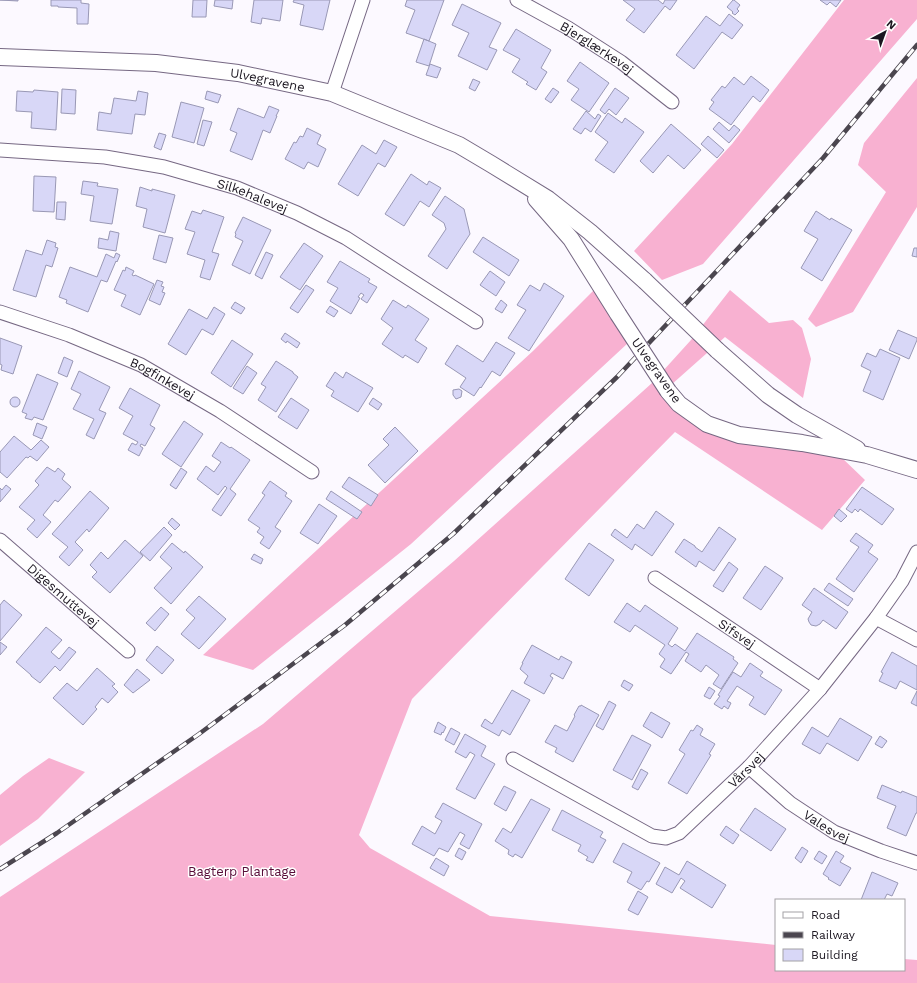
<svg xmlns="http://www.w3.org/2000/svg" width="917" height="983" viewBox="0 0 917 983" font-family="'Work Sans',sans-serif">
<rect width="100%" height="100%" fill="#fcf9ff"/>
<path fill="#f8b1d1" d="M844,0H917V19L703,264L662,280L634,251L732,144Z
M917,78V207L853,312L816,327L808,319L886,192L858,165L864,143Z
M595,289L628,343L411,544L253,670L203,655L533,351Z
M730,290L769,323L793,320L802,328L811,359L803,398L725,337L662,393L682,416L729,440L840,456L865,480L822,530L675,432L412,699L359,835L370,848L490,916L776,945V970H904V959L917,960V983H0V897L263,724L454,561L652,383L691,340Z
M49,758L85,772L38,819L0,846V795L23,776Z"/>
<path fill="#d8d7f7" stroke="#9998b5" d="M0,0H18V1Z
M51,0H81V3L89,4L88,24H77V8L58,7V6H51Z
M193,0H207L206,17H192Z
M215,0H233L232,9L214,6Z
M254,0H283L280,21L262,18L261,24L251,22Z
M294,0H330L323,30L300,25L304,5L293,2Z
M407,0H444L429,41L406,33L415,10L405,6Z
M623,0H658L663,4L665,0H677L670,10L665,6L644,33L626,20L635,9Z
M733,0H734L740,5L737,9L739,11L735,15L732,13L733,12L727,7Z
M820,0H841L836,7L830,2L827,5Z
M462,4L501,23L489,47L497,50L487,70L458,56L469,33L452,25Z
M729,14L743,25L732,39L722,32L694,69L676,55L706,16L720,26Z
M516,29L551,50L541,68L547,72L536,90L526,84L528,82L512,72L520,59L503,50Z
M424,39L436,44L429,66L416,62Z
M580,62L609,83L589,112L571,100L579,89L567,81Z
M430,64L441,68L437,78L426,75Z
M751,76L769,90L760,102L753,96L731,125L709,109L714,102L711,100L722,86L725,88L734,77L744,85Z
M473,79L480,82L475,91L469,88Z
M553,88L559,92L551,103L545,99Z
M615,88L629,98L616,115L609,109L605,114L600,110Z
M62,89L76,90L75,114L61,113Z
M34,90L58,92L56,130L31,128L32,112L16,111L17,91L33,92Z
M138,91L148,93L145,115L135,114L132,134L97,130L99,112L111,114L114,98L136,101Z
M207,91L221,95L218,103L205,99Z
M181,102L204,108L194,143L172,137Z
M269,106L279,110L276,116H277L270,133L263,130L252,160L230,151L237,133L230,130L238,108L264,118Z
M586,111L595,119L598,114L601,116L591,132L585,128L581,134L573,129Z
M608,113L622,123L625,118L644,132L614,173L595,160L608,142L595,132Z
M203,120L212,122L204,146L197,144Z
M719,122L729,131L734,125L740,130L729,143L713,129Z
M671,124L701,150L684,169L668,155L653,173L640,161Z
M307,128L321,135L317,144L326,149L318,167L308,162L304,169L285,159L294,142L296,143L300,136L303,137Z
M159,133L166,135L161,150L154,147Z
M708,136L724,150L717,158L701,144Z
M384,140L397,147L385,167L378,163L358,196L338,184L362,145L376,154Z
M411,174L427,185L429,181L441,188L429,207L420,201L404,226L385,214Z
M34,176L56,177L54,212L33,211Z
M83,181L98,183L97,186L118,189L112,224L90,221L94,196L81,194Z
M140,187L152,191V189L175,195L165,233L143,227L147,209L136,206Z
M445,196L464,209L470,234L447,269L428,256L446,229L444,223L432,215Z
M57,202H66L65,220L56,219Z
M203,210L224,217L212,252L219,254L210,280L200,277L205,260L187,254L195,232L185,229L192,211L201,214Z
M816,211L830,220L831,218L852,230L822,281L801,268L818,239L804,231Z
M243,217L271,230L250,274L232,265L243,241L235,237L236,234L235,233Z
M110,231L119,233L116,251L98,248L99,238L108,240Z
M159,235L173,238L166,263L153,259Z
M483,237L519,260L509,276L473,252Z
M47,240L56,243L55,247L58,248L52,267L46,265L36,297L13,290L26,250L42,255Z
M304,243L323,256L300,290L280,277Z
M914,248H917V257L912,256Z
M266,252L273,255L262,279L255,275Z
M116,253L120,255L117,262L116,261L107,282L101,280L88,312L66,303L67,300L59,297L70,267L97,277L106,254L114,258Z
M340,261L370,279L368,282L377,287L367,303L361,299L364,295L361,293L358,297L360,298L351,314L330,301L338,288L327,282Z
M126,267L134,271L132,275L134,276L135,275L154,284L140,315L121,306L126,295L114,290L123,270L125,271Z
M490,271L505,282L496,296L480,285Z
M157,280L163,282L161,286L164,287L162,292L165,293L160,305L149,300Z
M544,283L564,296L529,351L508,338L526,310L517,305L530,285L540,291Z
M306,285L314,290L298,313L290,308Z
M393,300L406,308L408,305L429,319L415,340L427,348L418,363L405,355L403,358L382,344L393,328L381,319Z
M501,300L507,305L502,313L495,309Z
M235,302L245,308L241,314L231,308Z
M330,306L338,311L334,317L326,312Z
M214,307L225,314L213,335L202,329L186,355L168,344L189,309L207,319Z
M898,330L917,338V340L909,359L889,350Z
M285,333L300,343L297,348L287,341L286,343L281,339Z
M0,338L22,346L13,374L1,370L2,365L0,364Z
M232,340L253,354L231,387L211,373Z
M496,342L515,353L500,376L492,371L481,388L480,387L474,396L460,387L466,378L445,364L457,345L483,362Z
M880,349L900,358L883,400L863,391L871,371L861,366L867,353L876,357Z
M64,357L73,361L67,377L58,373Z
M276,361L293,372V373L298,377L276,412L258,400L266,387L261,384Z
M247,366L257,373L243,394L233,388Z
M79,371L110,387L99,410L106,413L94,439L86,435L94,419L73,409L81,394L71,389Z
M335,372L343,378L346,372L373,388L358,412L331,396L334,391L326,386Z
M37,374L58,383L43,420L34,417L32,420L25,418L27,414L22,412Z
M130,388L160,405L150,425L155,428L145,446L141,444L140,446L143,448L139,456L128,450L132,443L136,445L138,442L123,434L133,416L119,408Z
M459,389L462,391L461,397L456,399L453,395V390Z
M10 402a5 5 0 1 1 10 0a5 5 0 1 1-10 0Z
M291,398L309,410L297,429L278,417Z
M373,398L382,404L378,410L369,404Z
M184,421L203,434L181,467L162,454Z
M37,423L47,427L42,439L33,435Z
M395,427L418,451L385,483L368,465L389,445L383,439Z
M14,436L31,450L41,440L49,447L37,461L30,456L28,458L26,457L7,478L0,472V452Z
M221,442L230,448L231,447L250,460L230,489L236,494L221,516L212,510L227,488L225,486L218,495L197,479L206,466L214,472L221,462L212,456Z
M47,467L55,472L58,468L65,474L62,479L71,487L58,502L55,500L43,515L51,522L37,538L27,529L35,520L19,507L39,485L35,481Z
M181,468L187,472L176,489L170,485Z
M349,477L378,495L371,506L342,487Z
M270,481L287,493L285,496L292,501L275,527L281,531L269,549L260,543L264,537L257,532L260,528L248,520L265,495L262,493Z
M6,485L11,489L0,502V488L2,490Z
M862,487L894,509L882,525L860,509L858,512L855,509L852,513L846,509Z
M90,491L109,508L89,532L87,529L75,542L83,550L69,566L59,557L68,547L52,534Z
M331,491L362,512L357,519L326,499Z
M319,504L337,516L318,544L300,533Z
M839,509L847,516L841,522L834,516Z
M656,511L674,524L652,556L635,544L632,550L611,535L615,529L627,538L637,524L644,529Z
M172,518L180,525L175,530L168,523Z
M164,527L172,535L150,561L140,552Z
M719,527L736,539L714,571L699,561L696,567L675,552L684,539L695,546V547L702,552Z
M856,533L873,545L868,552L878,559L854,592L836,579L859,547L850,541Z
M125,540L143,556L110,593L92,577L97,572L90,565L101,552L108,559Z
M172,543L184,553L185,551L203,567L171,604L154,588L172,568L160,557Z
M589,543L614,560L589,596L565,579Z
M254,554L263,559L261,564L251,559Z
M729,562L738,569L723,592L713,586Z
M765,566L783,578L761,610L743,598Z
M829,583L853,599L848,606L824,590Z
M814,588L848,612L836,629L823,620L820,624L816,626L811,625L809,622L808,619L812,612L802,605Z
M199,596L226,619L199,649L181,634L195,618L186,610Z
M4,600L22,615L0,641V605Z
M627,603L640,612L645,605L678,628L668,644L672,647L675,644L685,651L697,633L734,657L733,659L738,663L721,689L713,684L719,675L706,665L701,672L685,661L689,654L686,652L671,674L660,667L665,659L659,654L665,645L635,625L630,632L614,622Z
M161,607L169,614L155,631L146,623Z
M46,627L62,640L51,652L59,659L69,647L76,652L60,671L55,666L40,683L31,676V675L16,662Z
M0,642L7,647L0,655Z
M532,645L559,660L561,656L572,662L563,679L552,673L550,676L553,678L544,694L524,683L528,676L520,669L523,663H522Z
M157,646L174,660L162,674L146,660Z
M892,652L917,666V690L900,681L896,689L879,681L883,673L881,672Z
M750,663L763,672L760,676L782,690L765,715L749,705L754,697L737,686L727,701L731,703L728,709L724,706L722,709L714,704L720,696L718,695L733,672L741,677Z
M97,668L115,684L112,686L118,692L108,703L102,698L95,707L97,709L83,725L53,698L67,683L77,691Z
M137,669L150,680L133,693L124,685Z
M624,680L633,685L629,691L621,686Z
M709,687L715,691L710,699L704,696Z
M512,690L530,700L510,735L502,730L499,736L481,726L485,719L492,724Z
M917,691V706L911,703Z
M609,701L616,705L603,730L596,726Z
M581,705L599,715L573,762L555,752L557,748L545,742L555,725L567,731L575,716L574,715L579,706H581Z
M651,712L670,723L662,738L643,726Z
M840,718L872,737L858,761L827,743L820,754L802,744L812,727L828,737Z
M438,722L446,727L443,733L442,732L441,735L434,732Z
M697,725L703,729L700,735L715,744L709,754L711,755L687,794L668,783L685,754L679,750L691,730L693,731Z
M451,728L460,733L454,745L445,740Z
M465,734L486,746L481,756L495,764L475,799L456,789L475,755L470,752L466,758L455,752Z
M632,735L651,745L632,780L613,770Z
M880,736L887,741L882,748L875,744Z
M641,769L648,773L638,790L632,787Z
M882,785L901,793L902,791L917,797V813H916L906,836L887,828L896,806L877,798Z
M504,786L516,792L506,811L494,804Z
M531,799L550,809L522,858L515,854L513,857L508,854L509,850L495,841L503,828L511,833Z
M443,803L482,824L469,849L460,844L465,835L460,832L448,852L439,848L434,856L412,844L422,826L435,834L442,821L435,817Z
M755,808L786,829L771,851L740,830Z
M562,810L603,832L600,837L606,840L593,863L586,860L588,857L578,851L581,845L552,830Z
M726,826L739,835L733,844L720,835Z
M623,843L660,863L649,882L647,881L641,890L627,882L632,872L613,862Z
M802,847L808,851L801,863L795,858Z
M459,848L466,852L462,860L455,856Z
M819,851L827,856L822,864L814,859Z
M836,851L844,856L840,862L851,868L840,886L828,879L829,878L823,874Z
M436,858L449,866L444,876L430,868Z
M687,861L726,885L712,908L680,888L685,881L681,878L672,893L656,884L665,867L679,875Z
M872,872L898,883L892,896L887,894L884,900H861Z
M638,891L648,897L638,915L628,910Z"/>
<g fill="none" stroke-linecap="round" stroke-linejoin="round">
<g stroke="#766883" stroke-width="15">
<g id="minor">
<path id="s1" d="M517,0L568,28L621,62L672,102"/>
<path d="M332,93L363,0"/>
<path id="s2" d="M0,150L105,157L164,167L237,188L297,213L346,238L476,322"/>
<path id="s3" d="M0,312L69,335L141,365L220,411L312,472"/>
<path id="s4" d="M0,540L128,651"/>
<path id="s5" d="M655,578L820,689"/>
<path d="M876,618L917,640"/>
<path id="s6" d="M513,759L652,836L666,838L679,833L749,767L820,689L876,618L902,581L917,552"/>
<path id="s7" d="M749,767L790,803L834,832L881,851L917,863"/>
</g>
</g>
<g stroke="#766883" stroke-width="18">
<g id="tertiary">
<path id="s8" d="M0,57L156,63L238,73L332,93L459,145L491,164L548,199L590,232L645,281"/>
<path d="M536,199L571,239L618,314"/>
<path d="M717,350L768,395L797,415L857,449"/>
<path d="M668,391L679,404L707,424L739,435L802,443L867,455L917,470"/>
</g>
</g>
<use href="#minor" stroke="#fff" stroke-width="13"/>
<use href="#tertiary" stroke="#fff" stroke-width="16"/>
<g stroke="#4b464f" stroke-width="4.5">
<path id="rail" d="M0,869L57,833L199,734L345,625L453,534L617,377L823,158L917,45"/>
</g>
<use href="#rail" stroke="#fff" stroke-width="3" stroke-dasharray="9" stroke-linecap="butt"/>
<g stroke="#766883" stroke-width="18" stroke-linecap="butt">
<path id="tertiary-bridge" d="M645,281L717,350
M618,314L668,391"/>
</g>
<use href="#tertiary-bridge" stroke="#fff" stroke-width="16"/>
</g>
<g text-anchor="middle" stroke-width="3" stroke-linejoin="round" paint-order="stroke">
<g font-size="13" fill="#1b1620" stroke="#fff">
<text dy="5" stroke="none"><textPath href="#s1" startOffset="93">Bjerglærkevej</textPath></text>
<text dy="5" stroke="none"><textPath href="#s8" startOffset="269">Ulvegravene</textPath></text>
<text dy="5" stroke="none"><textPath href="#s2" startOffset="258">Silkehalevej</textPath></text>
<text transform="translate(657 370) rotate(55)" y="5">Ulvegravene</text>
<text dy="5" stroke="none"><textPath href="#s3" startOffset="176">Bogfinkevej</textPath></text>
<text dy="5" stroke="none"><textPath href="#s4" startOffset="84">Digesmuttevej</textPath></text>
<text dy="5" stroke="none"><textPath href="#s5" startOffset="99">Sifsvej</textPath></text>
<text dy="5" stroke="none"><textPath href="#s6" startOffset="279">Vårsvej</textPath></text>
<text dy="5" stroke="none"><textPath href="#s7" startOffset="98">Valesvej</textPath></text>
</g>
<g font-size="13" fill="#570b37" stroke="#fff">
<text x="242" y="876">Bagterp Plantage</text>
</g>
</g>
<rect x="775" y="899" width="130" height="72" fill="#ffffff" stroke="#a4a2a6"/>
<rect x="783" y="912" width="20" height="6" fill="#ffffff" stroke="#a4a2a6"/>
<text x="811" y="919" font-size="12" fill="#1b1620">Road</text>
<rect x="783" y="932" width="20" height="6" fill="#4b464f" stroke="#a4a2a6"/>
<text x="811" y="939" font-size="12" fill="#1b1620">Railway</text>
<rect x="783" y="949" width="20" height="12" fill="#d8d7f7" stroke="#a4a2a6"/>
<text x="811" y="959" font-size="12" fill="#1b1620">Building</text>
<g transform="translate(885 32) rotate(41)" stroke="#ffffff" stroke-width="3" paint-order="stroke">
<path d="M0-3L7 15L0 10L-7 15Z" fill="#1b1620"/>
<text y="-6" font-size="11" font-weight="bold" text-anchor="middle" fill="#1b1620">N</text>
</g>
</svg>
